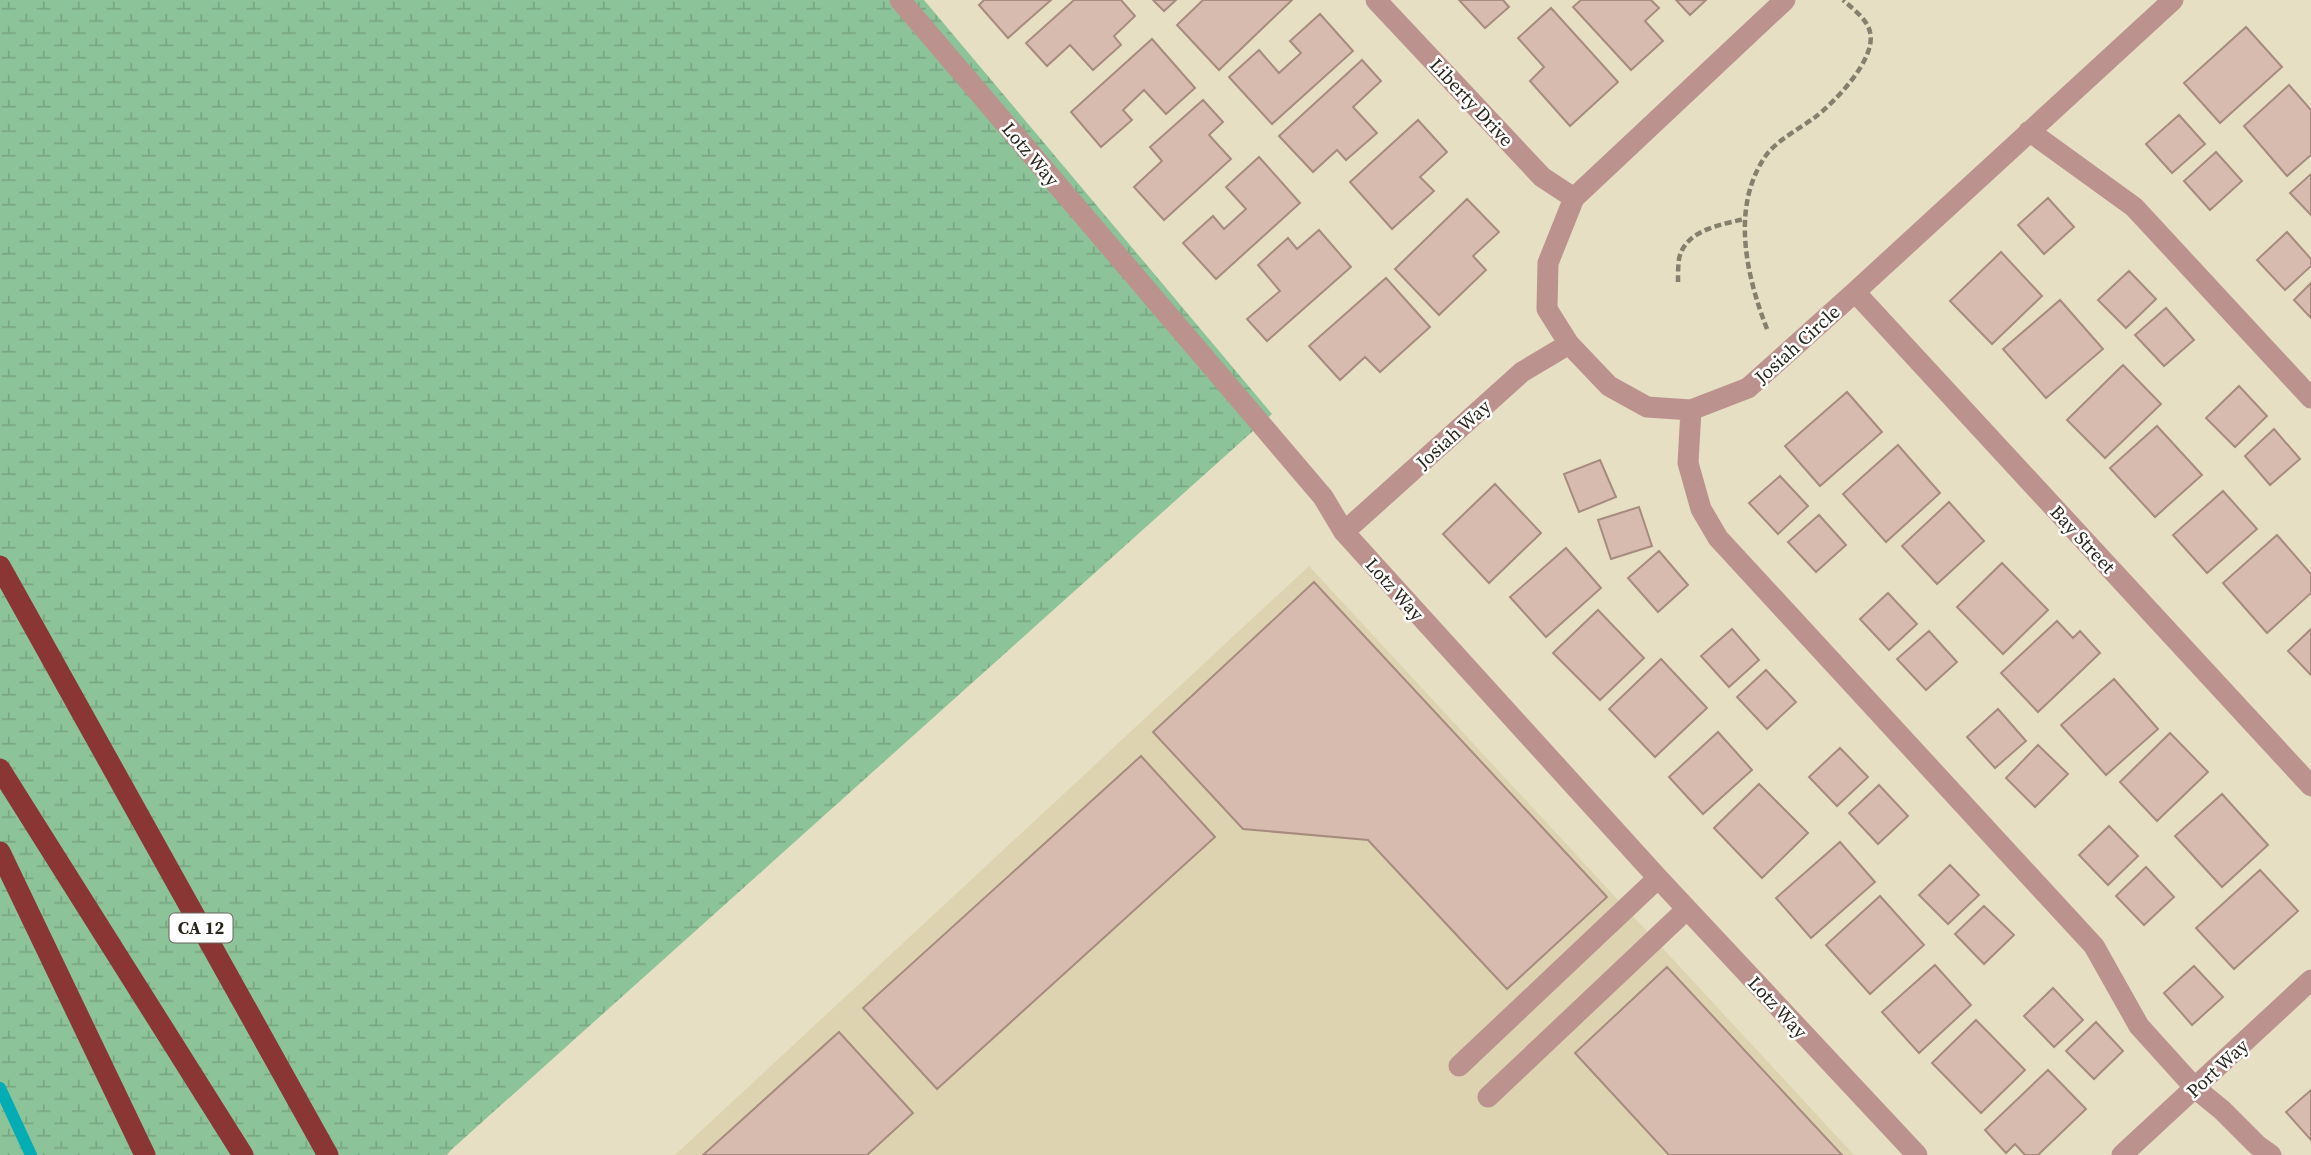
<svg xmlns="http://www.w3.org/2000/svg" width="2311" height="1155" viewBox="0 0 2311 1155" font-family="'Source Serif 4',serif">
<defs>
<pattern id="wetland-marsh" width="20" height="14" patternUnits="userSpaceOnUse" patternTransform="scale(1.75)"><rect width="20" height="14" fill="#8dc399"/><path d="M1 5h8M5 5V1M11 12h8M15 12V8" fill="none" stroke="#7aa783"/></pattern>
</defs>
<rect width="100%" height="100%" fill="#e6dfc3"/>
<path fill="#ddd3b1" d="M1309,566L1854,1155H675Z"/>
<path fill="url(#wetland-marsh)" d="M0,0H924L1272,414L451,1150L447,1155H0Z"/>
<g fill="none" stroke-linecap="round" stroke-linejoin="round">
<path stroke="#04acb4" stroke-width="12" d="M0,1088L31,1155"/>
</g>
<path fill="#d8bbaf" stroke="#a78b7f" stroke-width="2" d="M984,0H1051L1008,38L979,5Z
M1074,0H1121L1135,16L1114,36L1121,45L1093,70L1070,45L1047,66L1026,43Z
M1153,0H1176L1164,11Z
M1203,0H1292L1219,70L1177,25Z
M1459,0H1503L1509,7L1485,28Z
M1581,0H1651L1659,8L1645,21L1663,41L1631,70L1573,7Z
M1676,0H1706L1690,15Z
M1551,8L1618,82L1570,126L1530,81L1544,67L1518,38Z
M1320,14L1353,51L1272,124L1229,77L1259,50L1279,73L1301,53L1290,41Z
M2246,27L2282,67L2220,123L2184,83Z
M1152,39L1195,88L1166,114L1144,90L1123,110L1132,120L1101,147L1071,112Z
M1362,60L1381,81L1353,107L1377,133L1346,160L1337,150L1313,172L1279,136Z
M2289,85L2311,110V155L2287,176L2244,126Z
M1203,100L1223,122L1209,135L1231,159L1164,220L1134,187L1162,161L1150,147Z
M2179,115L2205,144L2172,173L2146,144Z
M1418,120L1447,152L1420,177L1434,191L1392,229L1350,182Z
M2216,152L2242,181L2210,210L2184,181Z
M1259,157L1300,203L1216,279L1183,243L1213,216L1224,229L1246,209L1226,187Z
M2311,174V215L2290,193Z
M2048,198L2074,227L2044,254L2018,225Z
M1467,199L1499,232L1473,256L1486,270L1439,315L1395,269Z
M1319,230L1351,267L1267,341L1247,319L1280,291L1258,265L1288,238L1297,249Z
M2287,232L2311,259V266L2285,290L2257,260Z
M2001,252L2042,296L1992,344L1950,301Z
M2129,271L2156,299L2126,328L2098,300Z
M1386,278L1430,327L1380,372L1365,357L1340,380L1309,346Z
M2311,283V318L2294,300Z
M2060,300L2103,349L2046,398L2003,349Z
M2166,308L2194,340L2164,366L2135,335Z
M2123,365L2161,404L2105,458L2067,420Z
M2239,386L2267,416L2235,447L2206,418Z
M1847,392L1882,432L1820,486L1785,446Z
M2157,426L2202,475L2155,517L2110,468Z
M2274,429L2300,459L2270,485L2245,456Z
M1898,445L1940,493L1886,542L1843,494Z
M1600,460L1616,497L1579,512L1564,474Z
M1780,476L1808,506L1778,534L1749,503Z
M1495,484L1541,533L1489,583L1443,534Z
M2223,491L2257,529L2207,573L2173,535Z
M1949,502L1984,541L1937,584L1902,546Z
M1639,507L1652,546L1611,559L1598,520Z
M1819,515L1846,545L1816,572L1788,542Z
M2277,535L2311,574V593L2267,633L2223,583Z
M1566,548L1601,588L1546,637L1510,597Z
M1659,551L1688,585L1658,612L1628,578Z
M2002,563L2048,610L2003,654L1957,607Z
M1314,582L1607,897L1507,989L1368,840L1243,829L1153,732Z
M1888,593L1917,624L1889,650L1860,619Z
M1598,610L1644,658L1600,700L1553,653Z
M2057,621L2073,638L2080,631L2100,653L2038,712L2001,673Z
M1732,629L1759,660L1729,687L1701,656Z
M2311,629V675L2288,651Z
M1929,631L1957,662L1926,690L1897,659Z
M1661,659L1707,708L1655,757L1609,709Z
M1766,670L1796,702L1767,729L1737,697Z
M2114,679L2158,729L2106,775L2061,725Z
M1998,709L2026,741L1995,768L1967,737Z
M1718,732L1752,770L1703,814L1669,777Z
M2170,733L2208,772L2157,821L2120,782Z
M2038,745L2068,774L2035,807L2006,778Z
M1840,748L1868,777L1837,806L1809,777Z
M1141,756L1215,837L937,1089L863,1008Z
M1759,784L1808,833L1762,878L1714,828Z
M1879,785L1908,816L1878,844L1849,813Z
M2222,794L2268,845L2222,887L2175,836Z
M2109,826L2138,856L2108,885L2079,855Z
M1840,842L1875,882L1811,938L1776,898Z
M1950,865L1979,895L1948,924L1919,895Z
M2146,867L2174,897L2144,925L2116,896Z
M2260,870L2298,911L2234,969L2196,928Z
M1880,896L1924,945L1870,994L1826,945Z
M1984,906L2014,935L1984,964L1955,934Z
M1935,965L1971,1005L1919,1053L1882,1012Z
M2194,966L2223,997L2192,1025L2164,993Z
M1667,967L1842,1155H1669L1575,1053Z
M2053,988L2083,1020L2054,1047L2024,1016Z
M1976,1020L2025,1070L1981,1113L1932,1063Z
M2096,1022L2123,1051L2094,1079L2066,1051Z
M839,1032L913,1113L867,1155H703Z
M2048,1070L2086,1109L2038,1155H2025L2015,1144L2006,1153L1985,1130Z
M2311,1090V1140L2286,1112Z"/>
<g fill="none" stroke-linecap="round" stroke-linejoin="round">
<path stroke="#85806d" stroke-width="4.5" stroke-dasharray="7 3.5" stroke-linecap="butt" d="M1678,282C1678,275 1678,266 1679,259C1685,230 1720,225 1744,219
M1767,329C1746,275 1730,205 1767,154C1779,139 1799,129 1814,118C1834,103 1877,59 1870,32C1867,19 1853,9 1843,0"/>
<path stroke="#bc928e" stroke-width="21" d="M900,0L1323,497L1344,532L1658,878L1917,1155
M1376,0L1542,177L1574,198
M1785,0L1574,198L1548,263L1547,309L1569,344L1609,386L1647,407L1691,410L1748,388L1855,292L2173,0
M2029,131L2134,207L2311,398
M1855,292L2311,786
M1691,410L1688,463L1701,509L1718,538L2094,946L2139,1026L2195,1088L2222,1110L2257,1145L2271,1155
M1344,532L1522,372L1569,344
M1459,1066L1658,878
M1488,1097L1687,909
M2122,1155L2311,980"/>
<path stroke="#893634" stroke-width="21" d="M0,566L328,1155
M0,769L243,1155
M0,852L145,1155"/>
</g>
<g text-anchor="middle" stroke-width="5" stroke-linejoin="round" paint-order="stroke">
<rect fill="#fff" stroke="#68665f" stroke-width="2" x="169.5" y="913.5" width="63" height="29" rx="5"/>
<g font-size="18" font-weight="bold" fill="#28251b">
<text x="201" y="934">CA 12</text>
</g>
<g font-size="19" fill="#28251b" stroke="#fff">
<text transform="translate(1472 102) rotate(47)" y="7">Liberty Drive</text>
<text transform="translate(1031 154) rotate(50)" y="7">Lotz Way</text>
<text transform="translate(1797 344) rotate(-42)" y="7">Josiah Circle</text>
<text transform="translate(1453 434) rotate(-42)" y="7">Josiah Way</text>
<text transform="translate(2083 539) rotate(47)" y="7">Bay Street</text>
<text transform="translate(1395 589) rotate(48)" y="7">Lotz Way</text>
<text transform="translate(1778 1007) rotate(47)" y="7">Lotz Way</text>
<text transform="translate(2217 1068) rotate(-43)" y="7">Port Way</text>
</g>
</g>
</svg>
